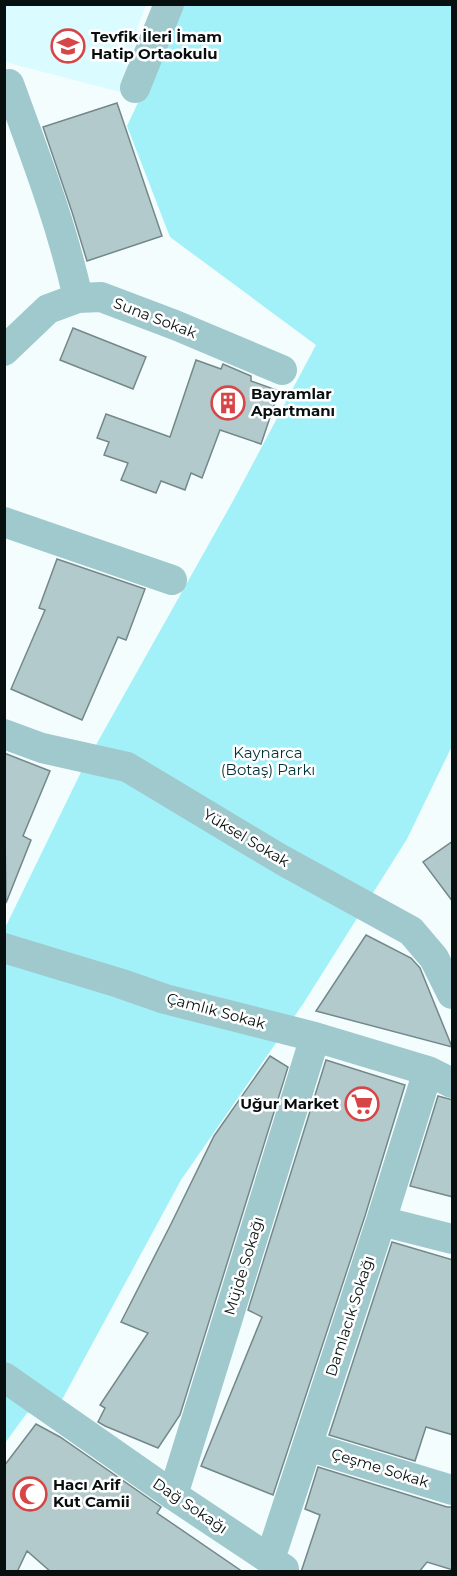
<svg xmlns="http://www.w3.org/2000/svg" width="457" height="1576" viewBox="0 0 457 1576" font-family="Montserrat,sans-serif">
<rect width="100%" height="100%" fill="#f4fdfe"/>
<path fill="#dafbff" d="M4,5H146L137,29L120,92L5,62Z"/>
<path fill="#a2f0f8" d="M184,5H452V746L407,839L303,1004L181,1180L57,1409L27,1413L5,1443L4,930L83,768L233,501L316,345L170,237L127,126Z"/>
<path fill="#b3cacc" stroke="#73888a" stroke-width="1.5" d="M117,103L162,236L87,261L72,212L43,127Z
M73,328L146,357L133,389L60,360Z
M196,360L221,369L223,364L251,376V381L279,391L261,444L220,430L202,478L191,473L185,490L161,481L156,493L121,480L128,463L104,455L109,442L97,438L106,414L170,437Z
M57,559L145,589L126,640L118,637L82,720L11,689L45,610L39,608Z
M4,753L50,771L23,836L31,840L6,903Z
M453,841V902L423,862Z
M366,935L411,958L420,968L452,1047L316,1011Z
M270,1056L288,1067L180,1415L158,1448L105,1426L98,1422L105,1408L100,1405L148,1333L121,1322L171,1224L214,1136Z
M326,1060L405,1085L365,1216L273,1495L201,1466L262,1317L248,1310Z
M438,1096L453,1100V1197L410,1186Z
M392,1242L453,1260V1435L426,1427L415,1461L329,1435Z
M36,1424L60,1437L161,1507L157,1513L243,1572H51L27,1551L17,1572H4V1466Z
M318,1467L447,1507H453V1570L427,1562L419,1572H301L320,1515L305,1509Z"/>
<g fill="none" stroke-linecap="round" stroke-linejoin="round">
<path stroke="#9fc9cd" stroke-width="30" d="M9,84C35,155 62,225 78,298
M135,88L169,4
M4,351L48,309L78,298L101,297L175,325L282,370
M4,522L172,580
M4,734L42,748L127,767L282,860L411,931L434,958L452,994
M4,948L119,983L165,999L315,1037L428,1071L452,1083
M381,1221L452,1239
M4,1377L173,1495L284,1569
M307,1446L452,1490
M173,1495L315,1037
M270,1559L381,1221L428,1071"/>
</g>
<defs>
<g id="school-ring" transform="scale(1.725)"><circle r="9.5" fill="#fff" stroke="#d64647" stroke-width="1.5"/><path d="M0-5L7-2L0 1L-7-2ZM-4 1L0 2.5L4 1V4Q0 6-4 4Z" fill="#d64647"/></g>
<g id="building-ring" transform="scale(1.725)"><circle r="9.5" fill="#fff" stroke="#d64647" stroke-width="1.5"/><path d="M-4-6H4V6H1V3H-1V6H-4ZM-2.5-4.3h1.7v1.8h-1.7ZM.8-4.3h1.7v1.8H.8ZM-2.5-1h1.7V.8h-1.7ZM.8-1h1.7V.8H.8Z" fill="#d64647"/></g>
<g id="supermarket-ring" transform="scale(1.725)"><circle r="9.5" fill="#fff" stroke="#d64647" stroke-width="1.5"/><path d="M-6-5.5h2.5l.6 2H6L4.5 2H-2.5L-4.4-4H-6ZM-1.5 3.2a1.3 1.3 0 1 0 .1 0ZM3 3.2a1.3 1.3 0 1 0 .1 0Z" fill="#d64647"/></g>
<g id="mosque-ring" transform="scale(1.725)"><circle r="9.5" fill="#fff" stroke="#d64647" stroke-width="1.5"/><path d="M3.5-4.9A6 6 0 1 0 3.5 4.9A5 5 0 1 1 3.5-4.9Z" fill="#d64647"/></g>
</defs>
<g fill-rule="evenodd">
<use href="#school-ring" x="68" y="46"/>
<use href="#building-ring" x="228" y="403"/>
<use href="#supermarket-ring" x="362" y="1104"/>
<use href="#mosque-ring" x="30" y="1494"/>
</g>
<g text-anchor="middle" stroke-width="5" stroke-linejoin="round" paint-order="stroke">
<g font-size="15" font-weight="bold" fill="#070f0f" stroke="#fff" text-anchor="start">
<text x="91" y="42">Tevfik İleri İmam<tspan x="91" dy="17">Hatip Ortaokulu</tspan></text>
<text x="251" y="399">Bayramlar<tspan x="251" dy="17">Apartmanı</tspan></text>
<text x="339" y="1109" text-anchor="end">Uğur Market</text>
<text x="53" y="1490">Hacı Arif<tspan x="53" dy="17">Kut Camii</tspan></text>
</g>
<g font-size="15" fill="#070f0f" stroke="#fff">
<text transform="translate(155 318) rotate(21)" y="5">Suna Sokak</text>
<text transform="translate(246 838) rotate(31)" y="5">Yüksel Sokak</text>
<text transform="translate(216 1011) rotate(15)" y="5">Çamlık Sokak</text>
<text transform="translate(244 1266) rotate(-73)" y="5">Müjde Sokağı</text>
<text transform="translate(350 1316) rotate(-72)" y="5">Damlacık Sokağı</text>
<text transform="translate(380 1468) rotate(17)" y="5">Çeşme Sokak</text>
<text transform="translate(190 1506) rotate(34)" y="5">Dağ Sokağı</text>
</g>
<g font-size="15" fill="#003237" stroke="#fff">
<text x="268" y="758">Kaynarca<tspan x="268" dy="17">(Botaş) Parkı</tspan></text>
</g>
</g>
<rect width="457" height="1576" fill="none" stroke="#070f0f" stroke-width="12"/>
</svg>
